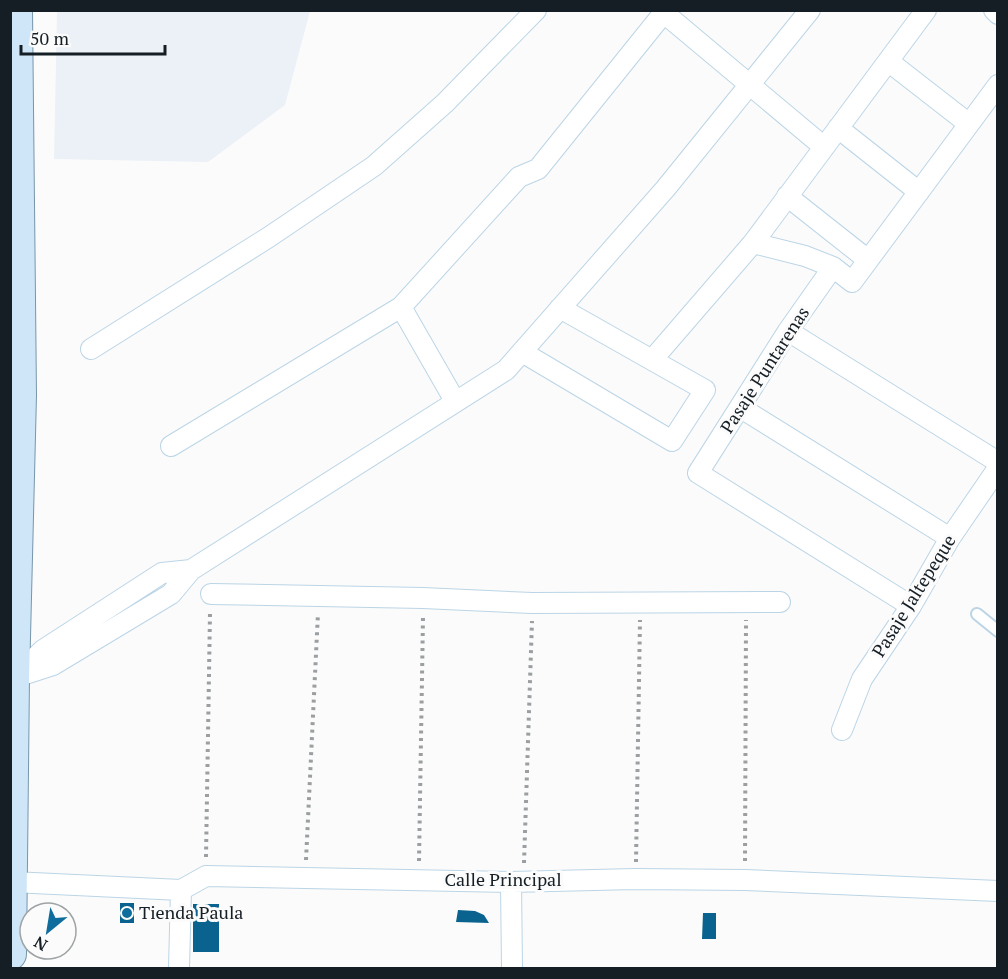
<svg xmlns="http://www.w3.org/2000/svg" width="1008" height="979" viewBox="0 0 1008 979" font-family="'PT Serif',serif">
<rect width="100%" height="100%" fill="#fbfbfb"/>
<path fill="#ebf1f6" d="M57,11V10L310,11L285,105L208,162L54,159Z"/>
<path fill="#0a638e" d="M120,903H134V923H120Z
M193,904H219V952H193Z
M458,910L475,911L484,915L489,923L456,922Z
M703,913H716V939H702Z"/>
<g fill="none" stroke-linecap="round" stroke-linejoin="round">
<g stroke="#bbd5e6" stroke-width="14">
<path id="service" d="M977,614L998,631"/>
</g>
<g stroke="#bbd5e6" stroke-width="22">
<path id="minor" d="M994,10L998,14
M664,13L824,147
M888,61L969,124
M838,128L919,192
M787,196L868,260
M753,243L926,10
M833,267L788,331L698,473L911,606
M401,307L455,401
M788,331L998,462
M91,349L269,237L374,166L445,103L536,10
M522,352L672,441L705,390L560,308
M652,360L753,243L805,256L833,267L852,282L998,85
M741,408L950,538
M171,446L401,307L519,177L538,169L666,10
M211,594L423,598L532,603L780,602
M20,672L43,650L162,573L191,570
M13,678L53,665L171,594L191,570L506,370L666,188L810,10
M842,730L862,679L911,606L950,538L998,468
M12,882L181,890L206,876L511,882L635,879L745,880L998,891
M511,882L512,968
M179,968L181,890"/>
</g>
<g stroke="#7896a9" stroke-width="34">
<path id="primary" d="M10,954L13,678L20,395L16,10"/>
</g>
<path stroke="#9b9fa1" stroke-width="4" stroke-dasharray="3 4.5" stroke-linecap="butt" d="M206,857L210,613
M306,860L318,613
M419,861L423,617
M745,861L746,620
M636,862L640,620
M524,863L532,621"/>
<use href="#service" stroke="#fff" stroke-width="10"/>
<use href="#minor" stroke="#fff" stroke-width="20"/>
<use href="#primary" stroke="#cee6f7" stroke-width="32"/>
</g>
<circle fill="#0e6d9c" stroke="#fbfbfb" stroke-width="2" cx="127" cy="913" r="6"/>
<g text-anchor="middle" stroke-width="6" stroke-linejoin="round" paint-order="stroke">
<g font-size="18" fill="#151e24" stroke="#fbfbfb">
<text transform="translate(765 370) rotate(-57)" y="6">Pasaje Puntarenas</text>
<text transform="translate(914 596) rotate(-58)" y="6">Pasaje Jaltepeque</text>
<text x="503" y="886">Calle Principal</text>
</g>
<g font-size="18" fill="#151e24" stroke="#fbfbfb" text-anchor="start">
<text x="139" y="919">Tienda Paula</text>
</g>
</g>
<rect width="1008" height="979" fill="none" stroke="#151e24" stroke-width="24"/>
<g transform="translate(48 931) rotate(210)"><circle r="28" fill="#fbfbfb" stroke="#9fa3a5" stroke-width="1.5"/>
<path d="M0-4.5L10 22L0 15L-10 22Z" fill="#0e6d9c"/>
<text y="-9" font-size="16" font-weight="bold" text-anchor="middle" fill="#151e24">N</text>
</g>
<path d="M21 45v9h144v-9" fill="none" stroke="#151e24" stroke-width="3"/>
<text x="30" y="45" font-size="18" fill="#151e24" stroke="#fbfbfb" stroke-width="4.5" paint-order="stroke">50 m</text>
</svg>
